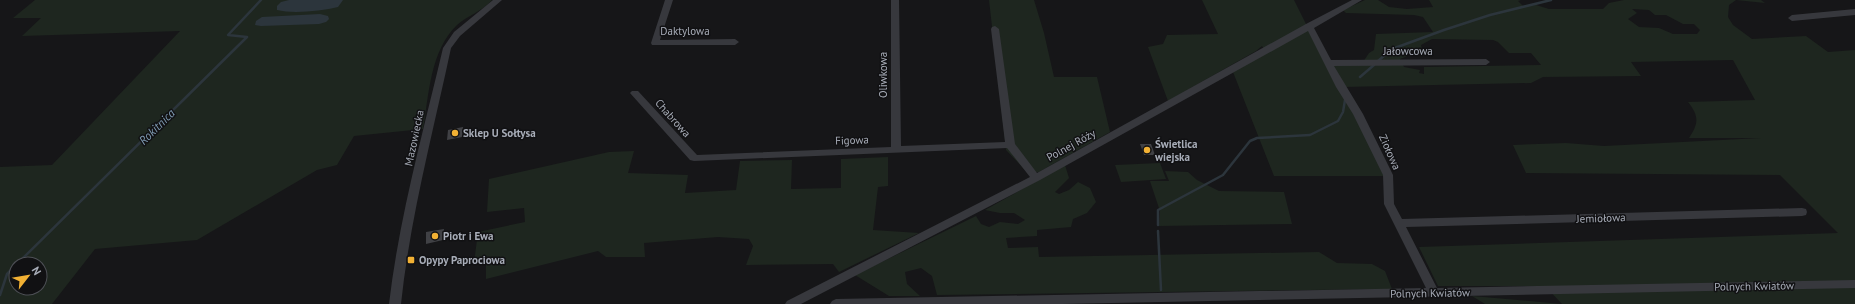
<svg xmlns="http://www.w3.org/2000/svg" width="1855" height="304" viewBox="0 0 1855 304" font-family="'PT Sans',sans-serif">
<rect width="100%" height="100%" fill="#161618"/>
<path fill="#1e261f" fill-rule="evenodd" d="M35,0H492C483,11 467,16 457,25C430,51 429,95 423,129L354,136L337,165L317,170L197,240L95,249L52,304H0V167L52,165L180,31L22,36L41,18H13ZM16,264H40V288H16Z
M989,0H1034L1044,33L1054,77H1097L1110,132L1039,172H1027L1006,150Z
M1202,0H1294L1312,36L1355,112L1384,176H1274L1233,72L1266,53L1262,46L1256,51L1168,101L1148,47L1163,44L1167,35L1218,34Z
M1365,0H1378L1389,7L1407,9L1433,7L1429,0H1521L1518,1L1523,6L1536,5L1549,9H1603L1609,3L1624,0H1761L1765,3L1736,0L1729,5L1728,17L1733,25L1752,39L1806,36L1828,52L1855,50V304H1485L1472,296L1562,304L1545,286H1438L1419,247L1838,233L1780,175L1526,173L1513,145L1566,143L1604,146L1761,138H1689C1699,123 1699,116 1688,102L1755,100L1733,60L1631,62L1641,76L1543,77L1531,83L1343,87L1333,65H1361L1369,53L1374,50L1376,34L1433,32L1423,17L1414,15L1346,13L1343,10ZM1632,9L1649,10L1655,15H1666L1683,24H1694L1700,30L1697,34H1673L1659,28L1639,27L1628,19L1637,13ZM1432,39L1493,40L1498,42L1509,53H1531L1541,65L1424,67V74L1419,73L1420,70L1404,67L1400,59L1408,56V53L1403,49L1407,48L1414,51L1422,50L1421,45Z
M634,151L628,173L688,175L685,193L736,190L740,161L792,160L791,189L841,188V159L888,157V186L878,187L873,230L919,233L839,272L833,264L746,265L753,246L749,239L718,237L644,243L645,257H606L598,251L486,279V262L474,263L478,232L525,222L524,208L487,212L489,179L609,152Z
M1160,163L1166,179L1121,182L1115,165Z
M1065,165L1069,178L1055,192L1059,194L1069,190L1078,182L1090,188L1096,202L1087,213L1073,219L1071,227L1037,230V236L1006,238L1008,248L1038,247L1039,257L1319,252L1337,263L1372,264L1385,271L1392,289L937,295L932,276L921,268L905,272L907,284L920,296H889L855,275L976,216L981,224L989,227L1000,222L1018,224L1025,220L1014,213H1000L985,210Z
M1165,171L1188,172L1197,180L1219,191L1284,192L1292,224L1159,226L1160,211L1150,181H1169Z"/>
<path fill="#2c353c" d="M289,0H343L338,7C321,11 293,14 277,10V6L281,2Z
M320,14L328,16L329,19L326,22L319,24L261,26L255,25L256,21L262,17Z"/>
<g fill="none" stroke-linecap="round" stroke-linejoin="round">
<path stroke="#2c353c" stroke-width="2.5" d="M1378,61L1392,49L1444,30L1490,15L1551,0
M1360,77L1374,65
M1158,225V210L1223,175L1250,141L1257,138L1310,135L1338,121L1343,112L1345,100
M1158,231L1161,290
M17,264L247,37L228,35L261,0
M0,295L7,274L16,265"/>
</g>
<path fill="#404145" d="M463,127L462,137L447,140L448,130Z
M1140,144H1151L1155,155H1144Z
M444,229L443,240L426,244V232Z"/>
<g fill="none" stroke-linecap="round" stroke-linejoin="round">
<path fill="#37383d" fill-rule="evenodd" d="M493,0H502L460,36L451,48C433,133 410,218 401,304H389C399,218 423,133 443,48L454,32Z
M665,0H673L660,40L735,39L739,42L735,45H652L651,43Z
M891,0H899L901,146L1005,142L991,29L992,27L995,26L999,29L1015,144L1037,173L1306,24L1352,0H1362L1314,28L1331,60L1486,59L1490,62L1486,65L1334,66L1363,114L1393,175L1394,204L1402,219L1802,208L1806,209L1807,212L1806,215L1802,216L1406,227L1437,288L1855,280V288L1063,304H830L832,301L836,299L1426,288L1384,204L1383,175L1353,114L1336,87L1308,31L1040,180L801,304H785L787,301L1030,177L1007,148L694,161L690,160L630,93L632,91H638L697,155L891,147Z
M1855,9V15L1792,21L1788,18L1792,15Z"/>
</g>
<g fill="#f2b134" stroke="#111113" stroke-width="1.5">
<circle cx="455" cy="133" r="4"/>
<circle cx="1147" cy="150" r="4"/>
<circle cx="435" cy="236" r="4"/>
<rect x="407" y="256" width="8" height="8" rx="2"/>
</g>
<g text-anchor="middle" stroke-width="3" stroke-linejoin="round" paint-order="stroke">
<g font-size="11" fill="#a8adb8" stroke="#111113">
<text x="685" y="35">Daktylowa</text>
<text x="1408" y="55">Jałowcowa</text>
<text transform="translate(883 75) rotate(-90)" y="4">Oliwkowa</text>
<text transform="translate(673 118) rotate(48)" y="4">Chabrowa</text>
<text transform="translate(414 138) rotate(-78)" y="4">Mazowiecka</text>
<text transform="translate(852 140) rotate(-2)" y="4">Figowa</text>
<text transform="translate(1071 145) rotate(-29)" y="4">Polnej Róży</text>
<text transform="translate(1390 152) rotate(66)" y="4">Ziołowa</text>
<text transform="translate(1601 218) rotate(-2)" y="4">Jemiołowa</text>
<text transform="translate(1754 286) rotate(-1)" y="4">Polnych Kwiatów</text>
<text transform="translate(1430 293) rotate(-1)" y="4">Polnych Kwiatów</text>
</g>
<g font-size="11" font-weight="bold" fill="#a8adb8" stroke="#111113" text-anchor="start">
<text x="463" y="137">Sklep U Sołtysa</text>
<text x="1155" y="148">Świetlica<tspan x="1155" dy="13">wiejska</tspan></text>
<text x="443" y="240">Piotr i Ewa</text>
<text x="419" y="264">Opypy Paprociowa</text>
</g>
<g font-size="12" font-style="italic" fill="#7f9bb3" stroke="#111113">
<text transform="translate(157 127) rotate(-45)" y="4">Rokitnica</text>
</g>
</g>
<g transform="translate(28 276) rotate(59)"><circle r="19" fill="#111113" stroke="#4d4f55"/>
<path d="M0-3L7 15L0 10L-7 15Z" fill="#f2b134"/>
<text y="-6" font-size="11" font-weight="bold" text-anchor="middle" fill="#a8adb8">N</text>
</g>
</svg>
